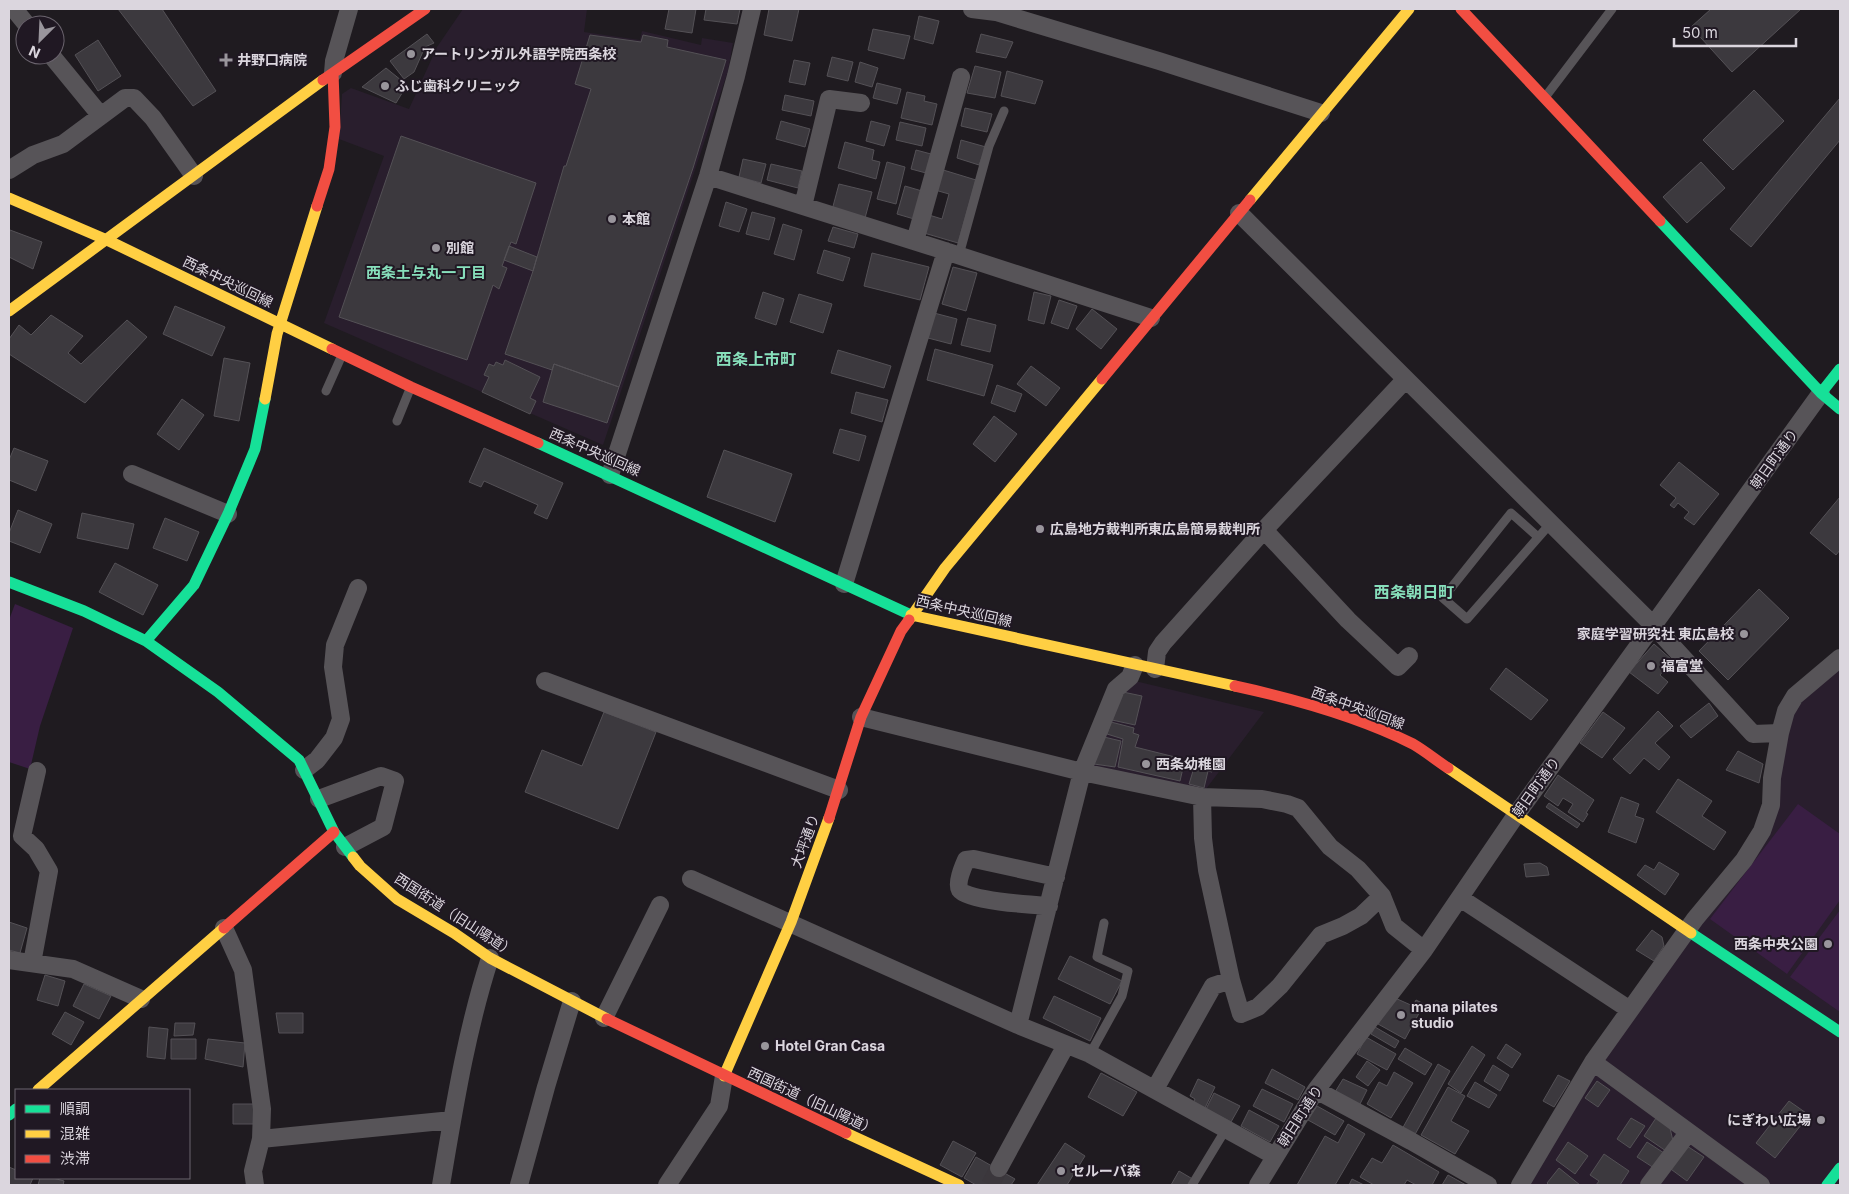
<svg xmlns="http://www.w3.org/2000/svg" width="1849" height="1194" viewBox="0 0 1849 1194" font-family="Inter,'Noto Sans JP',sans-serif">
<rect width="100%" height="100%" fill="#1f1b20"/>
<path fill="#291e2d" d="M463,9H587L584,32L640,40L642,31L701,45L702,38L733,43L728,71L603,445L324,323L384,156L339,139L342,94L351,88L409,109L437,47Z
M1840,655V1185H1511L1753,838L1764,807L1779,728Z
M1131,680L1264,712L1203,793L1087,768Z"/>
<path fill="#391e43" d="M15,604L73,628L40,726L30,769L9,762V620Z
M1798,804L1840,834V900L1787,974L1710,919Z
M1840,910V1012L1790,977Z"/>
<path fill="#3c393e" stroke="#545156" d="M118,9H162L216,91L193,106Z
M669,9H696L692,33L665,29Z
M706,9H740L737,24L704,20Z
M769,9H799L792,41L764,35Z
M1711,9H1801L1732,72L1691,27Z
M919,16L939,21L933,44L914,39Z
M873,29L910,36L904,59L868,50Z
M427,34L434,43L425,47L414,72L404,79L390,61Z
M981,34L1013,42L1006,58L976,52Z
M590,35L641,42L643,35L668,40L667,47L726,60L693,168L619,387L554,364L552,370L505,354L533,271L564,166H566L591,89L575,84Z
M98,40L121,76L98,91L75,55Z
M832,57L853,62L848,81L827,76Z
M794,60L810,63L805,85L789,82Z
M860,62L878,68L872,87L855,82Z
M975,66L1001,72L995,98L967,93Z
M386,68L407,85L396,103L362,87Z
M1007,71L1043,81L1035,104L1001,96Z
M877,83L901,89L897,104L873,98Z
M1754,90L1784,121L1733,170L1703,140Z
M907,92L925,96L924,101L937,104L932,125L901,118Z
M785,95L814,101L811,116L782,110Z
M1840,98V140L1751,247L1730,229Z
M965,108L992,114L987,132L961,126Z
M781,121L810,129L805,147L776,139Z
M871,121L890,126L884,146L866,141Z
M900,122L926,128L922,146L896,140Z
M401,136L536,183L516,244L511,242L502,266L507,268L499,289L493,285L467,360L339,317Z
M961,140L986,147L979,165L957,158Z
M845,142L874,150L872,160L880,162L876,179L838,168Z
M916,150L931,154L926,173L911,169Z
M743,159L766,164L761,183L739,177Z
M887,162L905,167L896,204L877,199Z
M1701,162L1725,188L1687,223L1663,197Z
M771,164L802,171L798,188L767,180Z
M940,169L976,180L958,243L924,233L929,215L942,219L949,194L935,190Z
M839,184L872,192L865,218L832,210Z
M905,186L922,191L914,219L897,214Z
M726,202L747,209L739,232L719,226Z
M752,212L775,218L769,240L746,234Z
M783,224L802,230L794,260L774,254Z
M833,227L858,234L854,248L828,241Z
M10,230L42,242L33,269L9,257V234Z
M509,246L537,257L533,271L504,260Z
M824,250L850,258L843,281L817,273Z
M872,253L929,267L920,300L864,286Z
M953,267L977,273L966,311L942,304Z
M763,292L784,299L776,325L755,318Z
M1034,292L1051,296L1044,324L1028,320Z
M799,294L832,304L823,333L790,322Z
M1059,300L1077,306L1068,329L1051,323Z
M175,306L225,327L212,356L163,334Z
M1092,309L1117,329L1101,349L1076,329Z
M934,313L957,319L951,344L928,338Z
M51,315L83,336L68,353L81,364L127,320L147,337L85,403L9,354V339L19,325L31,335Z
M968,318L996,325L990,352L961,345Z
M935,349L993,365L984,396L927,380Z
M838,350L891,366L884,388L831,373Z
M224,358L250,363L239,421L214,416Z
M505,360L540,377L530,398L536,401L530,414L482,392L489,377L484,375L489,364L494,366L496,362L503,365Z
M554,364L619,387L607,423L543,402Z
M1031,366L1060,388L1046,406L1017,384Z
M997,385L1022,394L1015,412L991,403Z
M856,392L888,400L882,422L851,413Z
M182,399L204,415L179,450L157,434Z
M994,416L1017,434L995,462L973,444Z
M840,429L866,436L859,461L833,453Z
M14,448L48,461L36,491L9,480V460Z
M484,448L563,483L547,519L534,513L538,505L484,481L481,487L469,482Z
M724,450L792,474L775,522L707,497Z
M1679,462L1719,494L1694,525L1684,518L1689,512L1678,503L1674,508L1670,505L1676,498L1660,485Z
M1840,497V550L1836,555L1810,533Z
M18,510L52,524L40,553L9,541V533Z
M82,513L134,524L128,549L77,538Z
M165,518L199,532L187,561L153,548Z
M115,563L158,585L143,615L99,592Z
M1759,589L1789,618L1728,680L1699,651Z
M1654,644L1672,660L1660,675L1668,682L1658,694L1629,672Z
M1506,668L1548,700L1531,720L1490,689Z
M1123,692L1142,696L1135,725L1112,720Z
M1709,703L1718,716L1691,738L1680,726Z
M1658,711L1673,726L1655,743L1670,757L1659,770L1644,758L1630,774L1613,759Z
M604,712L656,732L618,829L525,792L542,750L582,766Z
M1603,712L1625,728L1602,758L1580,743Z
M1111,722L1134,728L1133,733L1139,735L1135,747L1175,757V766L1183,768L1180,781L1118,767L1123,739L1107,734Z
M1104,737L1121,741L1115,767L1094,764Z
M1738,751L1763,764L1759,783L1726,770Z
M1192,757L1215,763L1212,772L1208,771L1204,788L1189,784L1193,771L1189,770Z
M1558,775L1594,800L1586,813L1588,814L1583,822L1568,812L1573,804L1563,798L1558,806L1544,796Z
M1678,779L1712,801L1702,816L1726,832L1714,850L1656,812Z
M1621,797L1639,804L1635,816L1644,819L1636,843L1608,832Z
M1549,803L1580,824L1577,828L1546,807Z
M1659,862L1679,874L1665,895L1637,875L1645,865L1654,870Z
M1540,863L1547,867L1549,875L1526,877L1524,864Z
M9,922L27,928L20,953L9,950Z
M1652,930L1662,937L1664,946L1654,961L1636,950Z
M1070,956L1122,981L1110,1004L1058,979Z
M45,975L65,981L58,1006L37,1000Z
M84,984L111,996L99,1019L73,1006Z
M1054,996L1101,1018L1090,1041L1043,1018Z
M1395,998L1413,1006L1416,1000L1424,1004L1405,1039L1378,1024Z
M65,1012L84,1022L71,1045L52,1034Z
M276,1013H303V1033H279Z
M175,1023H195L193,1035L174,1036Z
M149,1027L168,1029L165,1059L147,1057Z
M1375,1027L1399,1041L1395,1048L1371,1034Z
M1366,1037L1396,1054L1387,1070L1357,1054Z
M171,1039H196V1059H171Z
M208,1039L245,1043L243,1067L205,1059Z
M1506,1044L1521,1054L1512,1068L1497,1058Z
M1472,1046L1485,1055L1461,1093L1448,1084Z
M1405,1048L1432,1064L1425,1075L1398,1059Z
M1367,1061L1380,1070L1368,1086L1356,1077Z
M1438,1064L1450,1071L1413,1138L1401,1131Z
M1493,1065L1509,1075L1500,1091L1484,1081Z
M1272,1069L1305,1087L1298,1100L1265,1083Z
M1394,1072L1413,1083L1391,1118L1367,1104L1379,1082L1387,1086Z
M1101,1073L1137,1092L1123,1116L1088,1097Z
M1558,1075L1570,1081L1554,1107L1543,1101Z
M1198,1079L1215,1087L1205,1108L1193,1103L1195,1099L1190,1096Z
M1343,1079L1367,1090L1357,1110L1332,1097Z
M1597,1081L1610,1090L1598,1107L1585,1098Z
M1475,1082L1497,1095L1489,1108L1467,1096Z
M1448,1087L1465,1096L1451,1121L1469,1131L1455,1154L1421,1135Z
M1262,1089L1293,1104L1284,1122L1253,1106Z
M1214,1093L1240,1106L1231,1122L1206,1109Z
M1789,1101L1809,1115L1775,1158L1756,1143Z
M233,1104H258V1124H233Z
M1317,1106L1344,1121L1335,1135L1308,1120Z
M1249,1110L1279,1126L1270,1142L1241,1126Z
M1631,1118L1645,1126L1630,1148L1617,1139Z
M1656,1118L1670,1128L1673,1141L1666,1151L1644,1136Z
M1348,1124L1365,1134L1335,1185H1297L1325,1136L1338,1143Z
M953,1141L976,1153L962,1177L940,1165Z
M1568,1142L1588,1156L1575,1174L1556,1160Z
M1647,1142L1664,1153L1654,1168L1637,1157Z
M1065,1143L1085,1156L1067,1185H1037Z
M1393,1145L1439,1172L1432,1185H1416L1407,1180L1404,1185H1374L1360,1177L1372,1158L1382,1163Z
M1687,1146L1704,1157L1687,1181L1668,1167Z
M1604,1154L1629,1171L1620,1185H1596L1599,1181L1590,1175Z
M976,1157L1015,1179L1011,1185H976L964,1178Z
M9,1167L16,1170V1178H33L30,1185H9Z
M1559,1168L1580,1185H1549L1547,1183Z
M1179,1171L1196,1181L1194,1185H1171Z
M1448,1175L1466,1185H1442Z
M40,1178H53L64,1181L63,1185H38Z
M1352,1179L1364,1185H1349Z"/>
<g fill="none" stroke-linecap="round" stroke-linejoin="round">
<path stroke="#3b373c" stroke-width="18" stroke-dasharray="18 9" stroke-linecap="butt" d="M990,1185L999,1168"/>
<path stroke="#575458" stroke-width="9" d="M1546,96L1612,9
M959,255L989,146L1004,111
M326,391L342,355
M397,421L410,389
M1538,537L1511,513L1443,598L1467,619L1550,524
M1090,1054L1122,996L1128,971L1097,957L1104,923
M1192,1185L1226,1129"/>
<path stroke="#575458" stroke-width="18" d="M14,9L27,25
M972,9L996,12L1159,61L1321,113
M51,55L101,116
M333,73L334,61L349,9
M9,170L33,155L63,144L125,98H134L153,118L194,176
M708,176L939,249L1151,318
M803,206L829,99L861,103
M1239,213L1654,626L1753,734L1780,733
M915,241L961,77
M132,474L228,514
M610,475L708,176L736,76L752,9
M1264,530L1348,620L1398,667L1409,656
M844,584L946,251
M1155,669L1157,652L1163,643L1264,530L1405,380
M545,681L839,790
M861,717L1082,772L1202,797L1262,799L1287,804L1298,808L1330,847L1358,869L1382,896L1394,926L1424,950
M304,770L317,760L334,738L341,719L333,667L335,645L358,588
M319,799L381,776L395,781L383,827L345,847
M691,879L1018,1025L1090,1054L1275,1156
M1460,898L1630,1010
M1049,906C1034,905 967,901 960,890C956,883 963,867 966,860L974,859L1056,877
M224,928L243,970L262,1109L261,1139L253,1171L255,1185
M9,960L73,969L141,999
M32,963L49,871L36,849L22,836L37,771
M1231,980L1241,1014L1258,1007L1280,986L1321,935L1343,926L1361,916L1382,896
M604,1018L660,905
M1018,1025L1082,772L1116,689L1130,677L1135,665
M1593,1062L1761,1185
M1155,1089L1213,986L1231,980L1207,870L1203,838L1202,797
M1316,1090L1411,1141L1488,1185
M261,1139L452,1120
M999,1168L1066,1045
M441,1185C454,1109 466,1032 490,958
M519,1185L546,1087L572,1001
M667,1185L719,1106L724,1076
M1258,1185L1316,1090L1424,950L1516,815L1821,393
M1520,1185L1593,1062L1695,919L1744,860L1762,831L1771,805L1772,778L1780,733L1786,711L1795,696L1840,658
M1649,1185L1688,1133"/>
<path stroke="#16e098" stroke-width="11" d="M1660,221L1821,393L1840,409
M1821,393L1840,369
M538,443L911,615
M9,582L84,611L146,641L218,692L299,760L334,832L353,857
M146,641L194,585L228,514L255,449L265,399
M1691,933L1840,1032
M9,1115L16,1109
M1827,1185L1840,1168"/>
<path stroke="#ffcf43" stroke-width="11" d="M9,198L107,240L332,349
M1250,200L1409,9
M9,311L323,80
M265,399L277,334L317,206
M911,615L1235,686
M909,620L945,568L1102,379
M1448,768L1691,933
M353,857L360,866L397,899L454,933L490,958L607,1019
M724,1076L791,922L829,818
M38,1090L224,928
M846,1133L959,1185"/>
<path stroke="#f24e42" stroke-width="11" d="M1461,9L1660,221
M323,80L425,9
M317,206L329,169L335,127L333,73
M332,349L411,387L538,443
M1102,379L1250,200
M1235,686C1295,699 1357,716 1413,744C1425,751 1436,760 1448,768
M829,818L861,717L901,631L909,620
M224,928L334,832
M607,1019L846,1133"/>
</g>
<g fill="#99959c" stroke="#201823" stroke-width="2">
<circle cx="411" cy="54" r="5"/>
<path d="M223.5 52.5h5v5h5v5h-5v5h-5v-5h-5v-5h5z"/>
<circle cx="385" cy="86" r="5"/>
<circle cx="612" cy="219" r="5"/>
<circle cx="436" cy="248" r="5"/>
<circle cx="1040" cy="529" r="5"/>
<circle cx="1744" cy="634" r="5"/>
<circle cx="1651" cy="666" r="5"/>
<circle cx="1146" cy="764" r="5"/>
<circle cx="1828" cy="944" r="5"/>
<circle cx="1401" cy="1015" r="5"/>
<circle cx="765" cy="1046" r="5"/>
<circle cx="1821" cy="1120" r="5"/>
<circle cx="1061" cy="1171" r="5"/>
</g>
<g text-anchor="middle" stroke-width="4" stroke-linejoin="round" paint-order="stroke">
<g font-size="14" font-weight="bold" fill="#dbd6de" stroke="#201823" text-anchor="start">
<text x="421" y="59">アートリンガル外語学院西条校</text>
<text x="237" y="65">井野口病院</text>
<text x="395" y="91">ふじ歯科クリニック</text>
<text x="622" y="224">本館</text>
<text x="446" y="253">別館</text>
<text x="1050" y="534">広島地方裁判所東広島簡易裁判所</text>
<text x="1734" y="639" text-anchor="end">家庭学習研究社 東広島校</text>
<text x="1661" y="671">福富堂</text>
<text x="1156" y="769">西条幼稚園</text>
<text x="1818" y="949" text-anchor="end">西条中央公園</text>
<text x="1411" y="1012">mana pilates<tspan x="1411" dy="16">studio</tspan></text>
<text x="775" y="1051">Hotel Gran Casa</text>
<text x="1811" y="1125" text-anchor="end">にぎわい広場</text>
<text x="1071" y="1176">セルーバ森</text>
</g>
<g font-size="14" fill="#dbd6de" stroke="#201823">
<text transform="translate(228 282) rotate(26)" y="5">西条中央巡回線</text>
<text transform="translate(595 452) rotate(24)" y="5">西条中央巡回線</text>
<text transform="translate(1774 459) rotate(-54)" y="5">朝日町通り</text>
<text transform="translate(964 611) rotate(13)" y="5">西条中央巡回線</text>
<text transform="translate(1358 708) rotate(20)" y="5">西条中央巡回線</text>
<text transform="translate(1536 787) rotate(-54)" y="5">朝日町通り</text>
<text transform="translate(805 841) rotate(-70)" y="5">大坪通り</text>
<text transform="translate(455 915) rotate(33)" y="5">西国街道（旧山陽道）</text>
<text transform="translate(812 1101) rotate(25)" y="5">西国街道（旧山陽道）</text>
<text transform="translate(1300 1116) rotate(-57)" y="5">朝日町通り</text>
</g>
<g font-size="15" font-weight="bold" fill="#87dfbb" stroke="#201823">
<text x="426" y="278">西条土与丸一丁目</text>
</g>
<g font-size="16" font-weight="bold" fill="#87dfbb" stroke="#201823">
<text x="756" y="365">西条上市町</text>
<text x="1414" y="598">西条朝日町</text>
</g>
</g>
<rect width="1849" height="1194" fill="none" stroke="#dbd6de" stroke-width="20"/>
<rect x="15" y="1089" width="175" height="90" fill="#201823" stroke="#6b646e"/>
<rect x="25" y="1105" width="25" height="8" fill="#16e098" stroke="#6b646e"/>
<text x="60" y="1114" font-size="15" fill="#dbd6de">順調</text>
<rect x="25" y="1130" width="25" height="8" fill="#ffcf43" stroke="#6b646e"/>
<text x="60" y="1139" font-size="15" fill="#dbd6de">混雑</text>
<rect x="25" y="1155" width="25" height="8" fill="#f24e42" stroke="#6b646e"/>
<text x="60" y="1164" font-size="15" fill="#dbd6de">渋滞</text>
<g transform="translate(40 40) rotate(204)"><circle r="24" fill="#201823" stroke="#6b646e"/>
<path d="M0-4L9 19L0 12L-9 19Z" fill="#99959c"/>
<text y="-8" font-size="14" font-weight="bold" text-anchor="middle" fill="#dbd6de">N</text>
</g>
<path d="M1674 38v8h122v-8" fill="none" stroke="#dbd6de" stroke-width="2.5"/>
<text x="1682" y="38" font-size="15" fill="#dbd6de" stroke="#201823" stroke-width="4" paint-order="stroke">50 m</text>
</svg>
